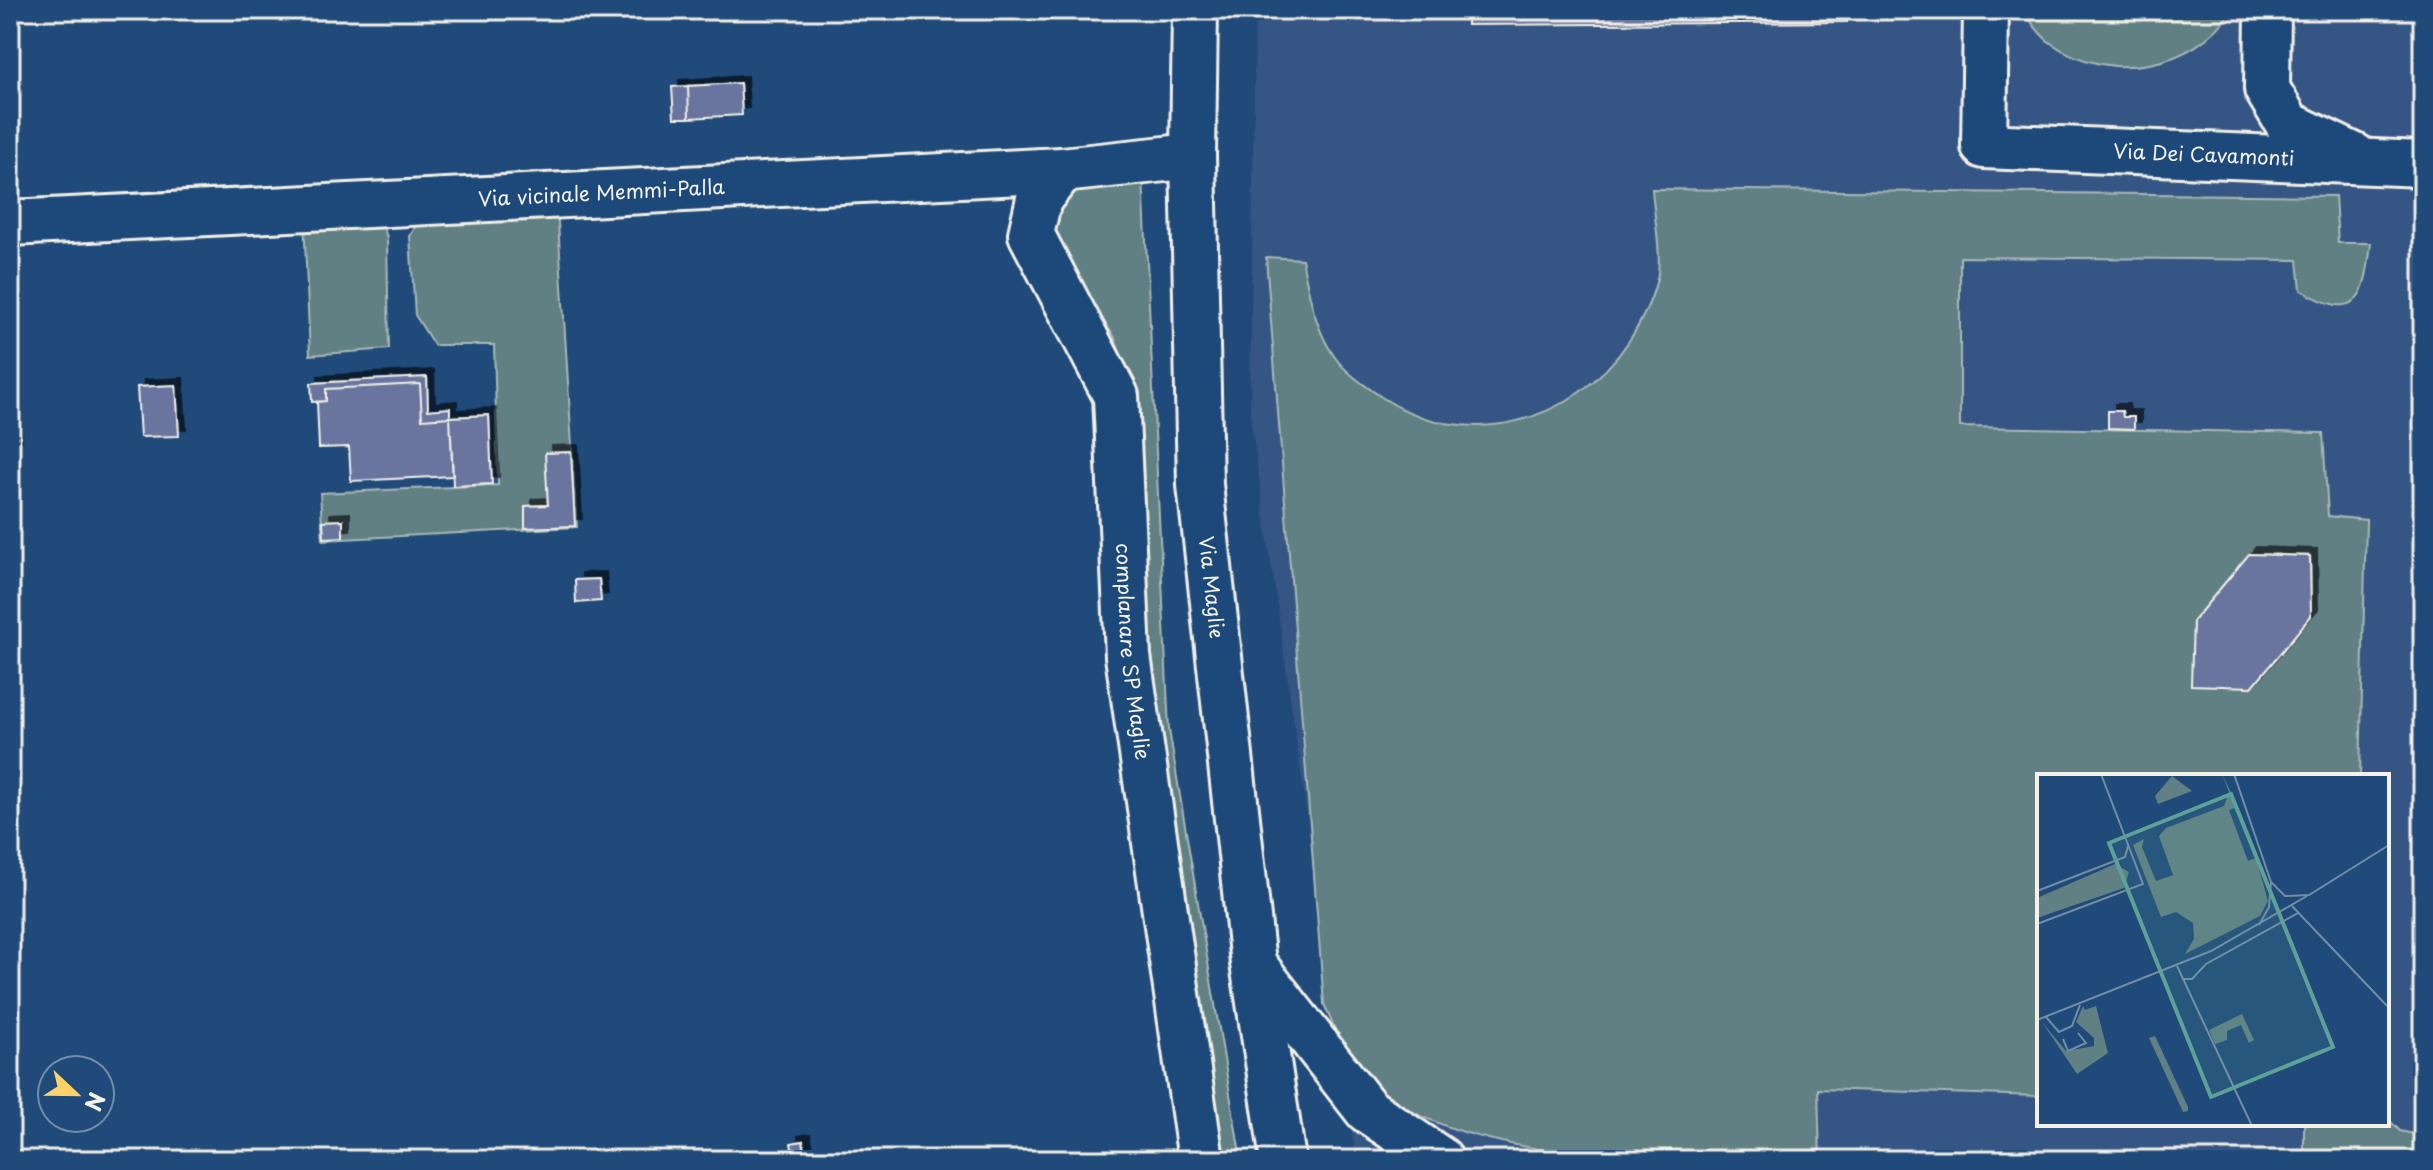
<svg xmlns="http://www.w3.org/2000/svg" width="2433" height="1170" viewBox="0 0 2433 1170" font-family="'Playpen Sans',sans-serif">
<defs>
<filter id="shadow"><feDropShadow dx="7" dy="-7" stdDeviation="0" flood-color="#0009"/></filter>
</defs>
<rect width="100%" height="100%" fill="#1f4a7a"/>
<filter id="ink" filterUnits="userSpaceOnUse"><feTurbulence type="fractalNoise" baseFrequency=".0125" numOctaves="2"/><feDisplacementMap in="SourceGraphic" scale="16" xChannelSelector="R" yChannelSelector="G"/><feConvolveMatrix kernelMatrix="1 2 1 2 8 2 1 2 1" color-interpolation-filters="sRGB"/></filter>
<g filter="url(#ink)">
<path fill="#355785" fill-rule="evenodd" d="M1255,10H2423V1160H1356L1250,414ZM2039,776H2387V1124H2039Z"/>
<path fill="#608084" stroke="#aab8b6" stroke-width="2" d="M2023,10H2232C2195,69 2108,84 2051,43C2040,36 2030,20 2023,10Z
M1143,176L1169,730L1241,1160H1218L1151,705L1131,383L1114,336L1045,240L1047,224L1072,188Z
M1652,189L2335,196L2338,243H2371C2365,298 2358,324 2301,290L2298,260L1960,257V427L2323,433L2328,516L2366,520L2360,776H2039V1096L1818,1089L1820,1160C1685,1160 1486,1170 1378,1091C1351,1069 1337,1035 1324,1004L1266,257L1302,259C1309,293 1314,327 1334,356C1345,372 1364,385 1380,396C1465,453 1573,425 1629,341C1641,323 1654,296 1658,274C1661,248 1654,216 1652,189Z
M557,206L577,527L323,540L320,493L498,485L494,345H434L415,315L410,236L425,210Z
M378,215L387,237L389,349L310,355L304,219Z
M2387,1118L2400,1131L2423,1136V1160H2304V1124H2387Z"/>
<path fill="#69749f" stroke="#f4f1e8" stroke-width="2" filter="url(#shadow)" d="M1467,10H1847V22L1467,25Z
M740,83L742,115L689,118L688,86Z
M688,86L689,118H674L672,87Z
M427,377L428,410L450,408V417L422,419L420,384L326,389V401L312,402L311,383Z
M420,384L422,419L450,417L453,476L351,481L349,447L319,448L317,402L326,401V389Z
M176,385L179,436L140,437L137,387Z
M10,388L15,448H10Z
M2108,411H2122L2123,417H2134V429L2108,428Z
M489,415L492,484L453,486L450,417Z
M571,452L575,526L525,528V506L548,505L545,453Z
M343,520V537L324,538L323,521Z
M2249,554L2310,556L2311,616L2252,687L2191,685L2193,621Z
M599,579L601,601L576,603L575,580Z
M803,1141L807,1160H794L791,1143Z"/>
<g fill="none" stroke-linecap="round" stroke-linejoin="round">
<g stroke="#f4f1e8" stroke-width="50">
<g id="minor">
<path id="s1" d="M1062,170L1039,199L1031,234L1116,396L1128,656L1201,1160"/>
<path id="s2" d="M10,223L1062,170L1193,156"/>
</g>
</g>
<g stroke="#f4f1e8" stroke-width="50">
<g id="tertiary">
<path id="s3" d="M1195,10L1193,156L1200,485L1253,963L1283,1160"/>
<path id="s4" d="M1986,10L1984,146L2423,164"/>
<path d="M2268,10L2267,89L2288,124L2355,156"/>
<path d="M1254,965L1367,1110L1441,1160"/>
</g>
</g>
<use href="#minor" stroke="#1f4a7a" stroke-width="44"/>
<use href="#tertiary" stroke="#1f4a7a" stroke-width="44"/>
</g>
</g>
<g text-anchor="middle" stroke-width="7" stroke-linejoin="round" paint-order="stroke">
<g font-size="20" fill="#f4f1e8" stroke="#1f4a7a">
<text dy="7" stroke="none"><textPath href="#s4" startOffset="356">Via Dei Cavamonti</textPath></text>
<text dy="7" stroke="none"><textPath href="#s2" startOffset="592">Via vicinale Memmi-Palla</textPath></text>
<text dy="7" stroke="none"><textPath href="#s3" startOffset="578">Via Maglie</textPath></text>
<text dy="7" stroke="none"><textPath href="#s1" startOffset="512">complanare SP Maglie</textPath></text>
</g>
</g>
<g transform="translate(2037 774)">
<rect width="352" height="352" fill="#1f4a7a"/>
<path d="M185,0L201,33L192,36L211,87L219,84L231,127L223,142L148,180L157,165L156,149L139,138L124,143L96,71L107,65L105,73L119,107L136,101L122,62L129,54L187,32L192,18ZM135,2L155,17L121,30L118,22ZM78,90L92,98L87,114L0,144V124ZM46,232L48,236L59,232L71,279L40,300L5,248L29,277L57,272V264L39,248ZM205,240L217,266L212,269L204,251L190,257V266L178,270L172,256ZM118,262L151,333V337L146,338L112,264Z" fill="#608084"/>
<path fill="none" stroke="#748da6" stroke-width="2" d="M197,0L234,108L248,122L272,121L352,71M0,117L88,83L91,72M255,132L352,234M0,150L106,110L64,0M222,151L232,133L234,108M140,192L215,352M147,205H155L169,190L261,139M9,243L22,258L35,252L43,231M0,246L174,177L270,122M26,265L31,277L49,269L41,259"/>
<path fill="#5fa199" fill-opacity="0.15" stroke="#5fa199" stroke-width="4" d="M194,20L296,273L174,323L72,69Z"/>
<rect width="352" height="352" fill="none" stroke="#f4f1e8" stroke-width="4"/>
</g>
<rect width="2433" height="1170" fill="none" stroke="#1f4a7a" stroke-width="40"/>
<rect x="20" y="20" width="2393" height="1130" fill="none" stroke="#f4f1e8" stroke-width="3" filter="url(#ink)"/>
<g transform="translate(76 1094) rotate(112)"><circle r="38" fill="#1f4a7a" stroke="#748da6" stroke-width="2"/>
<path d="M0-6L14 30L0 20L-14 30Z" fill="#ffd166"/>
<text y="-12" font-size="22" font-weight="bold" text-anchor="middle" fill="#f4f1e8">N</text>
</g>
</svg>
